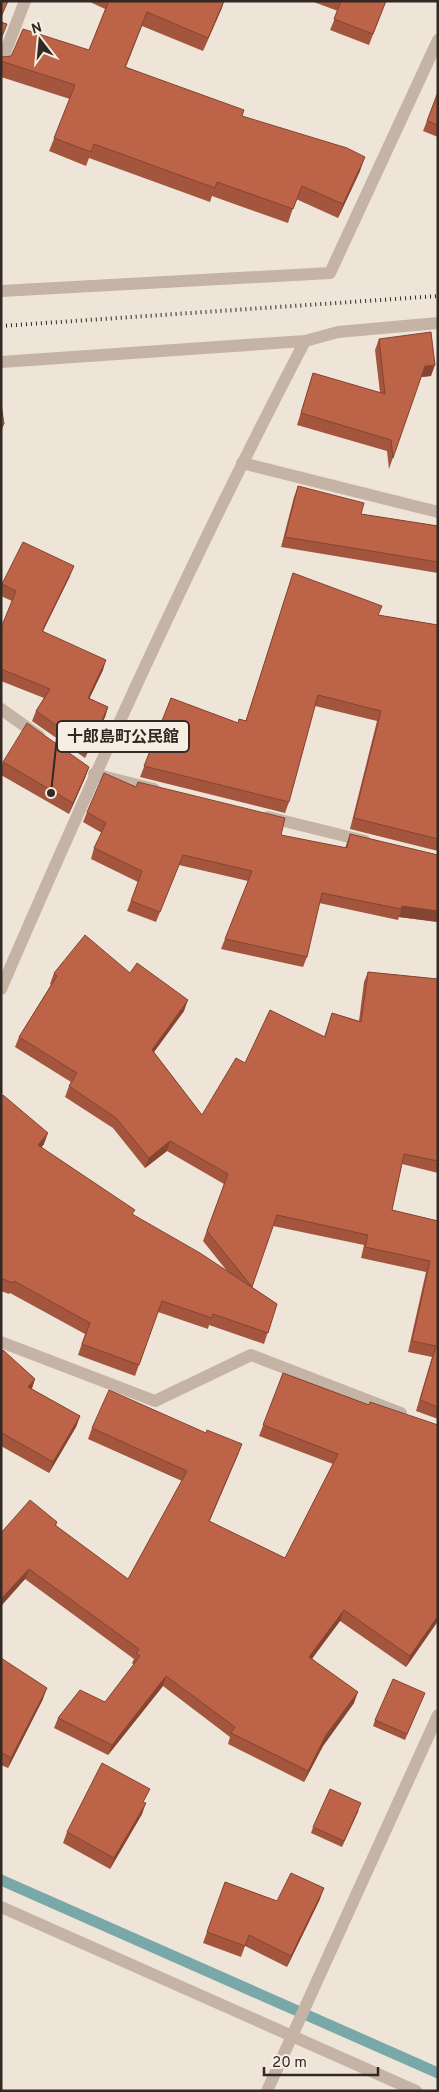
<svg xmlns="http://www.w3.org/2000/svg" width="439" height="2092" viewBox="0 0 439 2092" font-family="Overpass,'Noto Sans JP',sans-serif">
<rect width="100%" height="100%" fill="#efe4d8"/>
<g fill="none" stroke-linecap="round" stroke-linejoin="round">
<path stroke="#79a8a9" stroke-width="11" d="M1,1880L438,2073"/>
<path stroke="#c5b3a5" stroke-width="12" d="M94,774L154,789
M268,817L365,841"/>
<path stroke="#c5b3a5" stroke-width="12" d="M1,63L25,1
M1,291L330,273L438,40
M1,362L305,341L338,332L438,323
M242,463L438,512
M1,709L39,736
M1,989C96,770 194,553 305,341
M1,1342L155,1401L251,1355L401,1413
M1,1907L416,2091"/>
<path stroke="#c5b3a5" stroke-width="12" d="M267,2091L438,1715"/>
<path stroke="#322925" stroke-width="4" stroke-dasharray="1 4" stroke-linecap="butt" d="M1,326L438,296"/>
</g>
<path fill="#a3553d" d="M88,1H224L203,51L142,26L126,67L242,116L360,171L338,218L296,199L288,223L212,196L210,202L89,158L86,166L49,151L70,99L1,77V55L4,57L89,50L105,9Z
M311,1H386L369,45L330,30L338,11Z
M438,92V137L423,131Z
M379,339L431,376L421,377L389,469L387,451L297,425L313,373L380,393L375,350Z
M298,486L361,514L438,526V573L281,547L294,497Z
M293,573L378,615L438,625V851L350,829L377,721L315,706L289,802L285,813L140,777L171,698L238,723L246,720Z
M70,576L43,631L103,670L89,698L108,707L105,717L85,758L32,721L36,711L44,698L1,681V628L12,601L1,596V587L2,584Z
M3,762L89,767L85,778L69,814L1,775V766Z
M136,787L281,835L345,848L350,834L438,855V922L399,917L398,920L319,903L307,957L303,967L221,949L248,881L179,865L156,922L127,911L138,882L91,859L94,848L102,833L83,822L87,812Z
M368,972L438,979V1173L402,1164L392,1210L438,1221V1419L416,1411L432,1357L408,1352L426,1272L361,1258L364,1245L273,1226L252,1287L277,1304L264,1344L209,1325L208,1329L158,1312L135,1376L78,1355L85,1334L10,1293L9,1294L1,1291V1098L44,1144L41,1148L133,1215L227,1271L203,1241L224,1184L167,1151L145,1168L113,1128L65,1097L69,1086L71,1082L15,1047L19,1037L51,985L50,984L54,973H130L184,1011L154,1052L202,1115L245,1063L324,1037L332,1013L359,1021L364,982Z
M1,1352L35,1379L32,1389L80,1416L76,1427L49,1473L1,1446Z
M283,1373L369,1405L438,1425V1621L406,1667L340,1621L312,1658L354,1703L323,1746L304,1782L228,1744L230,1737L163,1686L108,1755L54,1728L58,1718L105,1702L134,1665L132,1663L134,1659L25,1579L1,1606V1533L57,1522L56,1526L128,1579L182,1481L88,1439L92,1428L206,1433L242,1444L209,1521L285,1558L333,1464L259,1436Z
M1,1658L43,1699L8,1768L1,1765Z
M425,1693L405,1740L373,1726L375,1720Z
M144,1802L142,1814L110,1869L63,1843L67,1832Z
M359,1810L342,1847L311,1833L313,1827Z
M225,1882L277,1901L320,1899L287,1967L245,1946L241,1957L203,1943Z"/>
<path fill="#844532" d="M224,1L222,8L203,51L208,38Z
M365,157L360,171L338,218L343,204Z
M435,365L431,376L421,377L425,366Z
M4,424L1,432V425Z
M74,566L70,576L38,641L42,631Z
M106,660L103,670L85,708L88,698Z
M108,707L105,717L85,758L89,748Z
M89,767L85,778L69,814L73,803Z
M402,906L438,911V922L399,917Z
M188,1000L184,1011L148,1060L152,1050Z
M48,1133L44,1144L34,1156L38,1145Z
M170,1141L167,1151L145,1168L149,1158Z
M35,1379L31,1390L28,1387Z
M80,1416L76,1427L49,1473L53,1462Z
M242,1444L238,1455L205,1532L209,1521Z
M29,1569L25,1579L1,1606V1599Z
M344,1610L340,1621L306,1667L309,1657Z
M438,1616V1621L406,1667L410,1656Z
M166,1676L163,1686L108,1755L112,1745Z
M47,1688L43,1699L8,1768L11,1758Z
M358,1692L354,1703L323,1746L304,1782L308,1771L326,1735Z
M146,1803L142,1814L110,1869L114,1858Z
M324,1888L320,1899L287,1967L291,1956Z"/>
<path fill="#bd6347" stroke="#844532" d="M1,1H8L1,17Z
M109,1H224L208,38L147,12L125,67L244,110L242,116L347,148L365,157L343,204L302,186L293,209L217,182L215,188L94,144L91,152L54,138L75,85L1,61V55L4,57L11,56L13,52L23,29L89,50Z
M341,1H386L373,34L334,19Z
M1,22L7,24L1,39Z
M438,92V125L427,121Z
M431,332L435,365L425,366L393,458L391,440L301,413L313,373L385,394L379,339Z
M1,404L4,424L1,425Z
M298,486L364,503L361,514L438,526V562L285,537Z
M23,542L74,566L42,631L106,660L88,698L108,707L89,748L36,711L50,689L1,669V628L16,591L2,584Z
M293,573L382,606L378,615L438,625V839L354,818L381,711L318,695L289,802L144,766L171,698L238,723L239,719L246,721Z
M27,723L89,767L73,803L3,762Z
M104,773L136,787L138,782L285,818L281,835L347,848L350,834L438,855V911L402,906L401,909L322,893L307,957L225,939L252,871L183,855L160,912L131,901L142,871L94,848L106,823L87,812Z
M85,935L130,973L137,963L188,1000L152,1050L202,1115L236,1058L245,1063L270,1010L325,1037L332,1013L361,1022L368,972L438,979V1161L404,1154L392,1210L438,1221V1407L420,1400L436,1346L412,1341L430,1261L365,1247L368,1235L277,1215L252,1287L207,1231L228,1174L170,1141L149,1158L116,1118L69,1086L77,1073L19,1037L57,976L54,973Z
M3,1095L48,1133L38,1145L135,1210L132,1214L200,1253L277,1304L268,1333L213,1314L212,1318L162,1301L139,1365L82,1344L90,1323L14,1281L13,1283L1,1278V1098Z
M3,1350L35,1379L28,1387L80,1416L53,1462L2,1433L1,1434V1352Z
M283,1373L369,1405L370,1402L438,1425V1616L410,1656L344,1610L309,1657L358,1692L326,1735L308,1771L231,1733L235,1727L166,1676L112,1745L58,1718L80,1690L105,1702L140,1656L136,1653L139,1649L29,1569L1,1599V1533L30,1500L57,1522L55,1525L128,1579L187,1471L92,1428L109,1390L206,1433L207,1430L242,1444L209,1521L285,1558L338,1454L263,1425Z
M1,1658L47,1688L11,1758L1,1752Z
M393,1679L425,1693L407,1734L375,1720Z
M102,1763L150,1789L143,1802L146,1803L114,1858L67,1832Z
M330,1789L361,1803L344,1841L313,1827Z
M291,1873L324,1888L291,1956L249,1935L245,1946L207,1932L225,1882L277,1901Z"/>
<path fill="none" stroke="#322925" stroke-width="2" d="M51 793L57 737"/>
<circle fill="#322925" stroke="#f7eee3" stroke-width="2" cx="51" cy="793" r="5"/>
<rect fill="#f7eee3" stroke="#322925" stroke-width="2" x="57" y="721" width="132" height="31" rx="5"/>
<g font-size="16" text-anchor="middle" font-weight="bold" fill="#322925">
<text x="123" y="742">十郎島町公民館</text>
</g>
<rect width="439" height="2092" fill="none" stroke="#322925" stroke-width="5"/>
<g transform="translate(40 40) rotate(344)" stroke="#f7eee3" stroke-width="4" paint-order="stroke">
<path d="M0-4L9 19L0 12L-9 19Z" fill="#322925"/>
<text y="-8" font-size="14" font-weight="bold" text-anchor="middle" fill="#322925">N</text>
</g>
<path d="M264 2067v8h114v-8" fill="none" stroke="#322925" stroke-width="2.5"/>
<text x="272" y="2067" font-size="15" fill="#322925" stroke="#f7eee3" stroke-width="4" paint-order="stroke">20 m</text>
</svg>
